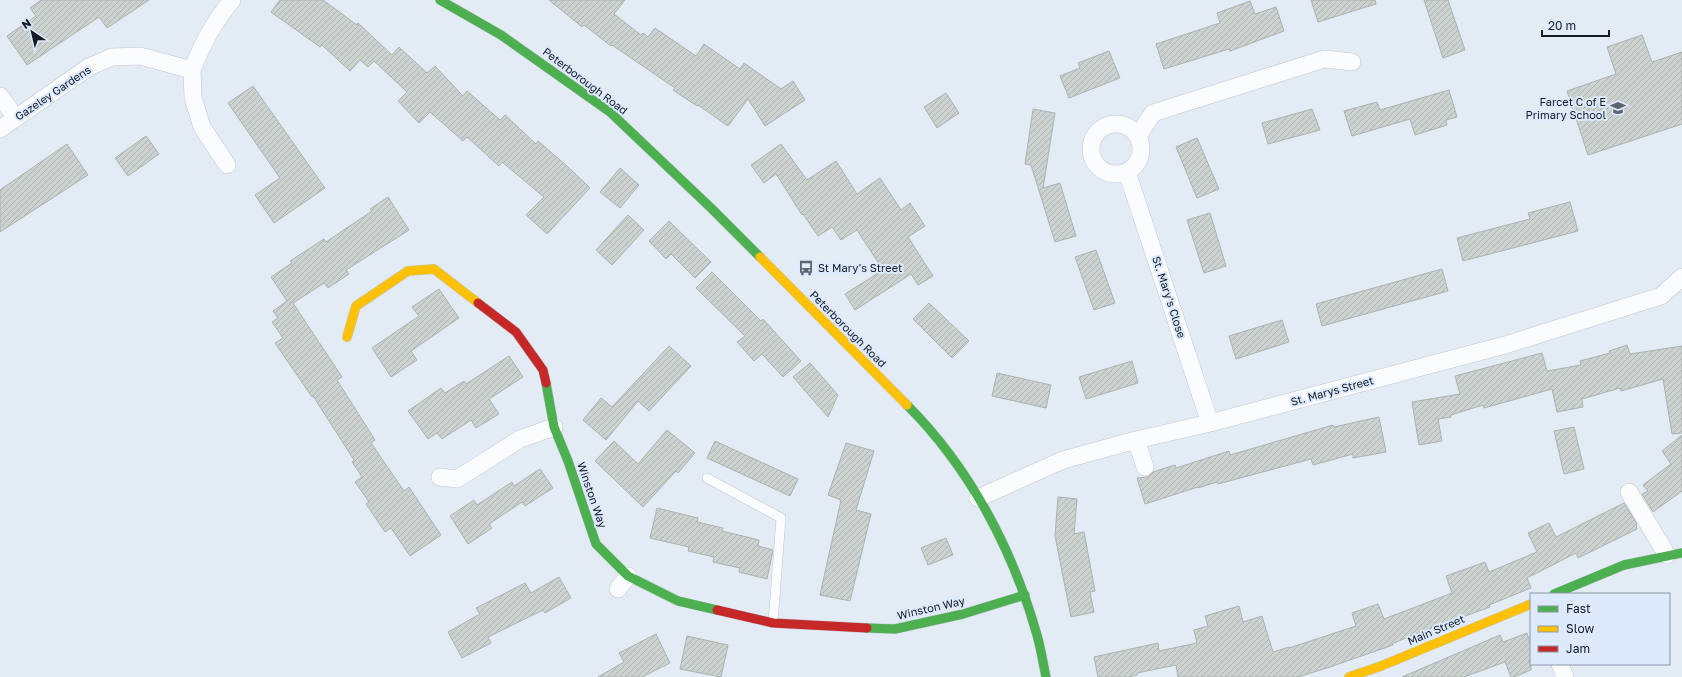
<svg xmlns="http://www.w3.org/2000/svg" width="1682" height="677" viewBox="0 0 1682 677" font-family="'Golos Text',sans-serif">
<defs>
<pattern id="building-hatch" width="6" height="6" patternUnits="userSpaceOnUse"><rect width="6" height="6" fill="#cbd2d0"/><path d="M-1 1l2-2M0 6l6-6M5 7l2-2" fill="none" stroke="#adb4b2"/></pattern>
</defs>
<rect width="100%" height="100%" fill="#e3ebf5"/>
<path fill="url(#building-hatch)" stroke="#abb2b0" d="M41,0H149L107,28L99,17L27,65L7,36L36,16L30,8Z
M280,0H323L357,25L358,23L392,55L399,47L427,73L435,66L463,96L467,91L500,120L505,115L536,144L538,141L566,165L590,188L547,234L526,215L544,197L502,162L499,166L467,137L463,141L430,112L419,123L398,101L407,92L374,61L368,67L360,60L350,71L322,45L320,47L271,12Z
M549,0H625L614,14L641,35L643,33L648,37L655,28L696,56L704,44L740,69L744,63L781,89L793,81L805,100L765,126L748,99L728,126L698,105L697,106L673,90L675,88L612,45L611,46L584,25L582,27Z
M1311,0H1375L1376,4L1318,22Z
M1424,0H1448L1465,50L1443,58Z
M1250,1L1255,14L1276,7L1284,31L1230,51L1229,49L1164,69L1156,44L1220,23L1217,13Z
M1642,35L1652,62L1682,52V124L1588,155L1567,91L1616,74L1607,47Z
M1109,51L1120,78L1069,98L1060,76L1080,68L1078,63Z
M253,86L325,188L274,223L255,195L280,178L228,103Z
M1449,90L1457,117L1446,120L1447,125L1415,135L1410,119L1352,136L1344,111L1377,102L1380,110Z
M946,93L959,113L937,128L924,107Z
M1033,109L1055,113L1043,188L1060,183L1076,236L1055,242L1031,165L1025,164Z
M1312,109L1320,130L1268,144L1262,123Z
M146,136L159,154L128,176L115,158Z
M1197,138L1219,189L1197,198L1176,147Z
M67,144L88,175L0,232V190Z
M781,144L807,180L836,161L857,194L880,178L901,210L910,203L925,226L908,237L933,276L918,285L911,274L855,310L845,294L883,270L857,230L841,240L832,227L818,236L803,214L802,215L776,174L764,183L751,165Z
M620,168L639,185L620,208L600,192Z
M388,197L409,230L346,270L349,274L328,288L324,283L293,303L342,377L337,380L375,440L371,443L404,491L409,487L441,535L410,556L391,528L385,532L366,504L369,502L355,482L362,477L352,462L354,460L313,396L312,397L275,343L283,338L272,322L278,318L273,311L287,301L271,277L292,263L290,261L324,239L326,242L372,211L370,209Z
M1570,202L1578,231L1463,261L1457,238L1530,219L1528,213Z
M1210,213L1226,266L1204,273L1187,220Z
M628,215L644,230L612,265L596,250Z
M669,221L711,262L695,278L671,254L666,259L649,241Z
M1096,250L1115,303L1094,310L1075,257Z
M1442,269L1448,291L1322,326L1316,304Z
M712,272L761,321L763,319L801,361L783,377L762,354L754,361L737,342L745,336L696,288Z
M439,289L459,318L411,351L417,360L391,377L372,348L419,316L412,307Z
M929,303L969,341L952,358L913,319Z
M1282,320L1289,342L1236,359L1229,336Z
M1627,345L1630,354L1682,346V433L1672,434L1663,379L1621,391L1620,388L1582,399L1583,407L1557,412L1552,389L1484,408L1483,405L1451,415V417L1438,419L1442,441L1419,445L1412,402L1460,394L1455,376L1542,353L1547,371L1581,365L1580,361L1610,353L1609,351Z
M669,346L691,366L649,411L638,401L606,440L583,420L601,398L612,407Z
M509,356L523,377L489,399L499,414L476,428L471,420L442,439L437,433L428,439L408,411L441,388L445,393L464,381L466,384Z
M1132,361L1138,383L1086,399L1079,377Z
M810,363L838,395L828,417L793,377Z
M997,373L1051,385L1046,408L992,396Z
M1379,417L1386,452L1353,458V454L1313,465L1311,459L1218,484L1217,482L1198,488V487L1145,504L1137,478L1148,477L1153,472L1175,465L1176,468L1229,451L1230,455L1333,425L1334,427Z
M1574,427L1584,469L1564,474L1554,431Z
M667,430L695,453L678,473L676,471L643,507L595,461L614,441L638,464Z
M1682,435V491L1653,512L1642,494L1648,491L1643,485L1671,464L1662,451Z
M715,441L798,479L790,496L707,458Z
M846,443L874,451L856,510L871,514L850,601L820,595L841,500L828,495Z
M540,469L553,488L525,506L522,502L489,524L492,528L468,544L450,516L474,500L477,505L512,482L514,486Z
M1058,497L1077,499L1074,534L1084,532L1095,591L1090,592L1094,612L1071,617L1055,536Z
M1624,503L1637,524L1636,525L1637,529L1578,558L1576,553L1527,578L1531,588L1489,605L1490,607L1408,637L1392,644L1393,645L1330,667L1298,677H1178L1176,665L1137,673V675L1128,677H1098L1094,657L1158,643L1159,651L1197,643L1194,630L1208,626L1205,616L1239,606L1243,622L1262,616L1273,652L1289,647V648L1356,626L1352,613L1378,604L1384,619L1452,593L1446,576L1485,562L1489,572L1537,552L1528,533L1549,523L1556,537Z
M657,508L698,518L697,522L723,528L722,531L759,540L758,546L773,550L767,579L739,572L740,568L713,562L714,557L688,551L689,547L650,538Z
M946,538L953,555L928,565L921,548Z
M559,577L571,598L545,613L543,610L488,637L491,643L462,658L448,632L480,614L476,608L525,583L531,593Z
M1527,633L1531,645V670L1514,677H1511L1505,662L1464,677H1402L1500,635L1503,642Z
M656,634L670,663L642,677H598L624,662L619,653Z
M687,636L728,645L721,677L680,669Z"/>
<g fill="none" stroke-linecap="round" stroke-linejoin="round">
<g stroke="#bfc7d2" stroke-width="10">
<path id="lane" d="M707,478L781,518L773,623"/>
</g>
<g stroke="#bfc7d2" stroke-width="18">
<path id="street" d="M192,70L193,98L202,127L227,165
M0,96L16,118
M1091 149a25 25 0 1 1 50 0a25 25 0 1 1-50 0Z
M0,129L89,67L112,57L140,56L192,70C203,43 213,23 232,0
M1138,136L1153,113L1324,59L1352,62
M1127,172L1210,423
M1136,440L1145,467
M440,477L457,479L520,439L554,427
M1629,492L1667,555
M978,498L1063,460L1136,440L1210,423L1505,345L1661,296L1682,277
M618,589L628,576
M1560,664L1565,677"/>
</g>
<g stroke="#bfc7d2" stroke-width="10">
<path id="fast" d="M440,0L501,35L610,112L710,207L760,257
M546,383L554,427L568,461L596,544L628,576L678,601L717,610
M907,405C970,468 1013,550 1037,635C1041,649 1043,663 1046,677
M1554,594L1624,565L1682,553
M867,628L895,629L963,614L1025,595"/>
</g>
<g stroke="#bfc7d2" stroke-width="10">
<path id="slow" d="M760,257L907,405
M347,337L356,306L408,271L434,269L478,303
M1349,677L1381,666L1531,604"/>
</g>
<g stroke="#bfc7d2" stroke-width="10">
<path id="jam" d="M478,303L516,332L543,370L546,383
M717,610L773,623L867,628"/>
</g>
<use href="#lane" stroke="#fbfcfe" stroke-width="9"/>
<use href="#street" stroke="#fbfcfe" stroke-width="17"/>
<use href="#fast" stroke="#4caf50" stroke-width="9"/>
<use href="#slow" stroke="#ffc107" stroke-width="9"/>
<use href="#jam" stroke="#c62828" stroke-width="9"/>
</g>
<defs>
<g id="school-bare" transform="scale(1.2)"><path d="M0-5L7-2L0 1L-7-2ZM-4 1L0 2.5L4 1V4Q0 6-4 4Z" fill="#5c646e" stroke="#dceafc" stroke-width="2.5" paint-order="stroke"/></g>
<g id="bus-bare" transform="scale(1.2)"><path d="M-5-6H5V4H4V6H2V4H-2V6H-4V4H-5ZM-3.5-4V0h7V-4ZM-3.5 1.2v1.5H-2V1.2ZM2 1.2v1.5H3.5V1.2Z" fill="#5c646e" stroke="#dceafc" stroke-width="2.5" paint-order="stroke"/></g>
</defs>
<g fill-rule="evenodd">
<use href="#school-bare" x="1618" y="108"/>
<use href="#bus-bare" x="806" y="268"/>
</g>
<g text-anchor="middle" stroke-width="4" stroke-linejoin="round" paint-order="stroke">
<g font-size="11" fill="#131b26" stroke="#dceafc">
<text transform="translate(585 81) rotate(37)" y="4">Peterborough Road</text>
<text transform="translate(53 93) rotate(-34)" y="4">Gazeley Gardens</text>
<text transform="translate(1169 297) rotate(72)" y="4">St. Mary's Close</text>
<text transform="translate(848 329) rotate(45)" y="4">Peterborough Road</text>
<text transform="translate(1332 391) rotate(-15)" y="4">St. Marys Street</text>
<text transform="translate(592 495) rotate(71)" y="4">Winston Way</text>
<text transform="translate(931 608) rotate(-13)" y="4">Winston Way</text>
<text transform="translate(1436 630) rotate(-23)" y="4">Main Street</text>
</g>
<g font-size="11" fill="#131b26" stroke="#dceafc" text-anchor="end">
<text x="1606" y="106">Farcet C of E<tspan x="1606" dy="13">Primary School</tspan></text>
<text x="818" y="272" text-anchor="start">St Mary's Street</text>
</g>
</g>
<rect x="1530" y="593" width="140" height="72" fill="#dceafc" stroke="#8c97a6"/>
<rect x="1538" y="606" width="20" height="6" fill="#4caf50" stroke="#8c97a6"/>
<text x="1566" y="613" font-size="12" fill="#131b26">Fast</text>
<rect x="1538" y="626" width="20" height="6" fill="#ffc107" stroke="#8c97a6"/>
<text x="1566" y="633" font-size="12" fill="#131b26">Slow</text>
<rect x="1538" y="646" width="20" height="6" fill="#c62828" stroke="#8c97a6"/>
<text x="1566" y="653" font-size="12" fill="#131b26">Jam</text>
<g transform="translate(32 32) rotate(325)" stroke="#dceafc" stroke-width="3" paint-order="stroke">
<path d="M0-3L7 15L0 10L-7 15Z" fill="#131b26"/>
<text y="-6" font-size="11" font-weight="bold" text-anchor="middle" fill="#131b26">N</text>
</g>
<path d="M1542 30v6h67v-6" fill="none" stroke="#131b26" stroke-width="2"/>
<text x="1548" y="30" font-size="12" fill="#131b26" stroke="#dceafc" stroke-width="3" paint-order="stroke">20 m</text>
</svg>
